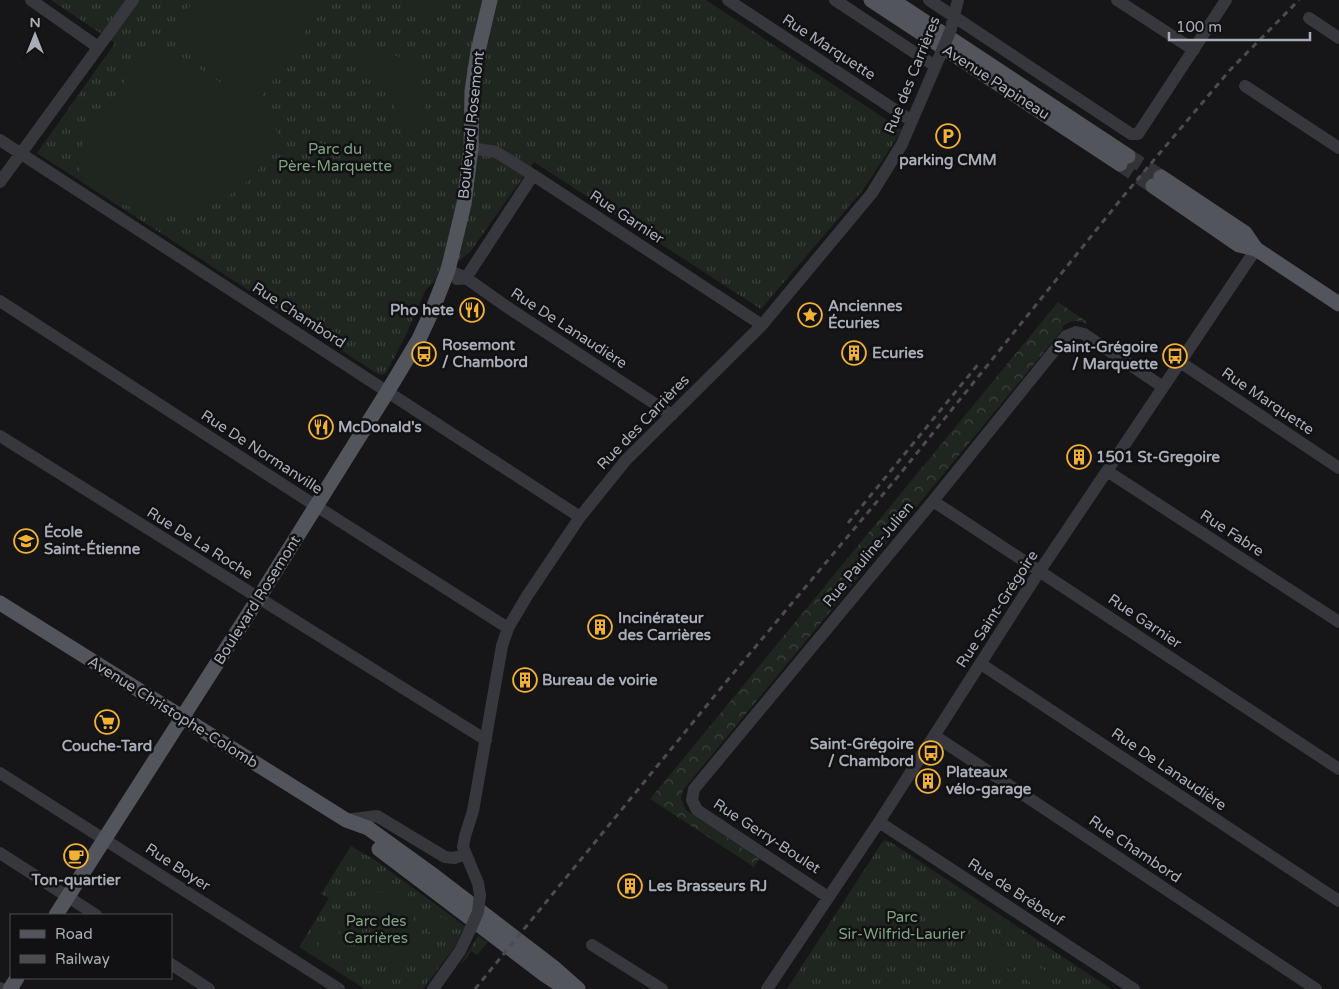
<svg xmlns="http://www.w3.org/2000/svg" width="1339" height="989" viewBox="0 0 1339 989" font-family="'Varela Round',sans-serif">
<defs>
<pattern id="grass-tufts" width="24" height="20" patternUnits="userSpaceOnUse" patternTransform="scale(1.25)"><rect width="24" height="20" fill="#1e261f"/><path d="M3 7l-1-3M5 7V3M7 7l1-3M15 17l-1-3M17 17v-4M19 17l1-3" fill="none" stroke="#3c433d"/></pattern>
<pattern id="forest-crowns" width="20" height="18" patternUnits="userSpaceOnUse" patternTransform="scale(1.25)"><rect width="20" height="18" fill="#1e261f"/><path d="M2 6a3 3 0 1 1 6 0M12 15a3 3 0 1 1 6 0" fill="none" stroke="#3c433d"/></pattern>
</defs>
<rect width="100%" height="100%" fill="#161618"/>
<path fill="url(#grass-tufts)" d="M51,0H706L902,130L863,190L761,309L534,162L470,252L426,289L405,337L386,373L382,375L378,374L37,153L115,43Z
M885,840L892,843L1111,989H787L881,844Z
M351,846L375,860L465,926L454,948L423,989H365L299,947L329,898L321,894Z
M478,936L488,942L477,955L471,951L467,958L460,965Z"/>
<path fill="url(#forest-crowns)" d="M1058,302L1087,322L1086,324C1077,319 1069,320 1062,327L1063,329L683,790L681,799L686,810L759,859L754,867L650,799Z"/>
<path fill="#1e261f" d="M194,0H326L261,98L169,38Z
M403,0H442L430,18Z
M357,43L364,47L363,50L375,56L386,54L416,60L420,65L415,91L426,102L423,126L413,127L393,105L375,77L355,64L353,67L346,63Z
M166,46L275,120L278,141C270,152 263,165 254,175C222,209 172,221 128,206C113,201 96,186 82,178L77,154L146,49Z
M406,886L422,957L385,965L369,895Z
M941,904L965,920L956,933L932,918Z
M340,911L349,917L327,951L318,945Z
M430,912L436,917L445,918V925L438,926L434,933L427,931V924L424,917Z
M998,941L1021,957L1011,971L988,955Z
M1025,958L1050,974L1041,989L1016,973Z"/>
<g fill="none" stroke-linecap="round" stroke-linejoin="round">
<path stroke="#333438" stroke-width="15" stroke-dasharray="15 8" stroke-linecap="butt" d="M1128,156L1161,177
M1120,164L1153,186"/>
<path stroke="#37383d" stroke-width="12" d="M31,0L98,47
M728,0L912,121
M835,0L935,66
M929,0L1131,134H1138L1226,0
M1117,0L1194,50
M1309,18L1339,38
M952,24L958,0
M1245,86L1339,148
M0,140L580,517
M471,148L496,152L533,175L762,325
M0,182L133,0
M448,270L466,278L510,309L672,415
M457,279L466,278L533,175
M0,301L316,506L508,628
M1180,362L1339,468
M0,436L486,740
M1107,471L1339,622
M933,501L1339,769
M981,664L1339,901
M935,736L1316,989
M0,773L339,989
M346,820L377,816L445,857L454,858L465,854
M879,822L1134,989
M0,853L96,915
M480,895L478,883L463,847L465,836L473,811L502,646L508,628L527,596L580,517L626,460L762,325L872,193L902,144L939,58
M828,897L697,810L692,800L694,789L933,501L1066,336L1076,332L1084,334L1163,387
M592,945L662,989
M171,964L209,989
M0,988L2,989
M433,989L460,951L470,930
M767,989L879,822L1035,578L1256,249"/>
<path stroke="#53555c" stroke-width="15" d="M871,0L1120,164
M892,0L1128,156
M1161,177L1245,233L1256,249
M1153,186L1239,245L1256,249L1339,304
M0,603L346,820L368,828L429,872L553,967L578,989
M379,849L545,975L565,988
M56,915L258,599L386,394L419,339L432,311L448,270L464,204L471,148L472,91L478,51L490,0
M10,989L17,978"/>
<path stroke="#4a4c52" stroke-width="3" stroke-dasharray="6 5" stroke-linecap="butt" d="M848,523L980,362
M475,989L721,688L900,474L1126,193L1230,70L1299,0"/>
<path stroke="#37383d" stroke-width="12" d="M939,58L951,29
M470,930L478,912L480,895"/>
</g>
<defs>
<g id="parking-ring" transform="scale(1.25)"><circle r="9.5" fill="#111113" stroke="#f2b134" stroke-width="1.5"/><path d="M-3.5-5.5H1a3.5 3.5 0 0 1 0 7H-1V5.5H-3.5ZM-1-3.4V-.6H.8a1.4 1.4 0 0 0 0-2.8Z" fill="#f2b134"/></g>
<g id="restaurant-ring" transform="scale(1.25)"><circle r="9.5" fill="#111113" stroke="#f2b134" stroke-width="1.5"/><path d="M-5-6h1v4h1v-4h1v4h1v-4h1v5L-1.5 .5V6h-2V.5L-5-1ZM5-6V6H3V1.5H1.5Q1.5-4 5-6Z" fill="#f2b134"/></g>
<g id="sight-ring" transform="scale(1.25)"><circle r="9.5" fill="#111113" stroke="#f2b134" stroke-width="1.5"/><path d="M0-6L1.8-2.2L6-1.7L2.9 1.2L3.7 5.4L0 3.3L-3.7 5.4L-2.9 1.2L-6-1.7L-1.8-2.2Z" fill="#f2b134"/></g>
<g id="building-ring" transform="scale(1.25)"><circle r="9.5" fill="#111113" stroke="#f2b134" stroke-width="1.5"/><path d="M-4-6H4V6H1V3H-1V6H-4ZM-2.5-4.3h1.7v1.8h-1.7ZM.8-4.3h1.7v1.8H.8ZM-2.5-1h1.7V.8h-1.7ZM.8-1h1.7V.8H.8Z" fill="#f2b134"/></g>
<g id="bus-ring" transform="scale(1.25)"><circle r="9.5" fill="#111113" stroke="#f2b134" stroke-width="1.5"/><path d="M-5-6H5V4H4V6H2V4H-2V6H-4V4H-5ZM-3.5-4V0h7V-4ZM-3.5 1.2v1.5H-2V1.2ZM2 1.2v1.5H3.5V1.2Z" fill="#f2b134"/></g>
<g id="school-ring" transform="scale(1.25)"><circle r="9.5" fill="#111113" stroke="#f2b134" stroke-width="1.5"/><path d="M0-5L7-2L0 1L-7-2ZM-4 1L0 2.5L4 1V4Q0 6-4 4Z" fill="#f2b134"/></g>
<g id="supermarket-ring" transform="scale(1.25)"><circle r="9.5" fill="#111113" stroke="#f2b134" stroke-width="1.5"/><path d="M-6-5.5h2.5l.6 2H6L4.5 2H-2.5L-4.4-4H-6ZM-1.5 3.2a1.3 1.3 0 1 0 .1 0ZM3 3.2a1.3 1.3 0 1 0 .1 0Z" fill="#f2b134"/></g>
<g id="cafe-ring" transform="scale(1.25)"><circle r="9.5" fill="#111113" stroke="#f2b134" stroke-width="1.5"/><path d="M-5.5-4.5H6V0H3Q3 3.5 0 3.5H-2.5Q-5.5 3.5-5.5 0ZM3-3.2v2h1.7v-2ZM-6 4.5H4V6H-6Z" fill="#f2b134"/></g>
</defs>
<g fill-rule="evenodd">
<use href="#parking-ring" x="948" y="136"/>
<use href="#restaurant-ring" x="472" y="310"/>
<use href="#sight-ring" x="810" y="315"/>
<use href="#building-ring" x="854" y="353"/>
<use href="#bus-ring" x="424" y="354"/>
<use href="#bus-ring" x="1175" y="356"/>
<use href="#restaurant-ring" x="321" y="427"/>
<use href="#building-ring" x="1079" y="457"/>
<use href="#school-ring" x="26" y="541"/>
<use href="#building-ring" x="600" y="627"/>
<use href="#building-ring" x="525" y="680"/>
<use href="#supermarket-ring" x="107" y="722"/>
<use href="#bus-ring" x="931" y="753"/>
<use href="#building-ring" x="928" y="781"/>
<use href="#cafe-ring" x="76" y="856"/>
<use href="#building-ring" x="630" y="886"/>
</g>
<g text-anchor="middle" stroke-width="5" stroke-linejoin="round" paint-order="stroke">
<g font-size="15" fill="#a8adb8" stroke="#111113">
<text transform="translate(829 47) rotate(33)" y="5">Rue Marquette</text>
<text transform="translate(912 75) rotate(-68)" y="5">Rue des Carrières</text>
<text transform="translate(996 82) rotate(33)" y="5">Avenue Papineau</text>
<text transform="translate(471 125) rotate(-84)" y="5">Boulevard Rosemont</text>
<text transform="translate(627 217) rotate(33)" y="5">Rue Garnier</text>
<text transform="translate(299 315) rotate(33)" y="5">Rue Chambord</text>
<text transform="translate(569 328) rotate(33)" y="5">Rue De Lanaudière</text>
<text transform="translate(1268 401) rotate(34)" y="5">Rue Marquette</text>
<text transform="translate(643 422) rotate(-46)" y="5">Rue des Carrières</text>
<text transform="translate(262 452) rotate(33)" y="5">Rue De Normanville</text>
<text transform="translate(1232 533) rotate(33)" y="5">Rue Fabre</text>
<text transform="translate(200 543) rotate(32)" y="5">Rue De La Roche</text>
<text transform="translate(868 554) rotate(-50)" y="5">Rue Pauline-Julien</text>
<text transform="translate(257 600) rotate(-58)" y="5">Boulevard Rosemont</text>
<text transform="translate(997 609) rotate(-57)" y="5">Rue Saint-Grégoire</text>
<text transform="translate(1145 621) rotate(34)" y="5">Rue Garnier</text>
<text transform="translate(173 712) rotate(32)" y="5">Avenue Christophe-Colomb</text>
<text transform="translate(1169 769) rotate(34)" y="5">Rue De Lanaudière</text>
<text transform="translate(767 836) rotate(33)" y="5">Rue Gerry-Boulet</text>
<text transform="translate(1135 849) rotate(34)" y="5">Rue Chambord</text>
<text transform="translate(178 867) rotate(33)" y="5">Rue Boyer</text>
<text transform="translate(1016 892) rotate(33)" y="5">Rue de Brébeuf</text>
</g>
<g font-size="15" fill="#7fa381" stroke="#111113">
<text x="335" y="154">Parc du<tspan x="335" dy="17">Père-Marquette</tspan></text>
<text x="902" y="922">Parc<tspan x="902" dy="17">Sir-Wilfrid-Laurier</tspan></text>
<text x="376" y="926">Parc des<tspan x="376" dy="17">Carrières</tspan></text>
</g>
<g font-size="15" font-weight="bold" fill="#a8adb8" stroke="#111113" text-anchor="start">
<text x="948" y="165" text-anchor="middle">parking CMM</text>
<text x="828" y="311">Anciennes<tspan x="828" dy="17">Écuries</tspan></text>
<text x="454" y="315" text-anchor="end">Pho hete</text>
<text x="442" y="350">Rosemont<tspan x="442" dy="17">/ Chambord</tspan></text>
<text x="1158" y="352" text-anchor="end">Saint-Grégoire<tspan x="1158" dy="17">/ Marquette</tspan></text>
<text x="872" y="358">Ecuries</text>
<text x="338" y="432">McDonald's</text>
<text x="1096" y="462">1501 St-Gregoire</text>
<text x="44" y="537">École<tspan x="44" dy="17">Saint-Étienne</tspan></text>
<text x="618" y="623">Incinérateur<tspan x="618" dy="17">des Carrières</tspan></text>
<text x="542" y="685">Bureau de voirie</text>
<text x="914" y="749" text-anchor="end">Saint-Grégoire<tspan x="914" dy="17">/ Chambord</tspan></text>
<text x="107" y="751" text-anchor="middle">Couche-Tard</text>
<text x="946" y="777">Plateaux<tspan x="946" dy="17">vélo-garage</tspan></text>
<text x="76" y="885" text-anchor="middle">Ton-quartier</text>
<text x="648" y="891">Les Brasseurs RJ</text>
</g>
</g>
<rect x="10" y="914" width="162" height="65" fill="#111113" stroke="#4d4f55"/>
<rect x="20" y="930" width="25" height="8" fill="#53555c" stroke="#4d4f55"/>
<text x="55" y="939" font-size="15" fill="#a8adb8">Road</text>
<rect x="20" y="955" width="25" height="8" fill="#4a4c52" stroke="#4d4f55"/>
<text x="55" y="964" font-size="15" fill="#a8adb8">Railway</text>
<g transform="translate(35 35)" stroke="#111113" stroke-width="4" paint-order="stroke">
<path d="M0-4L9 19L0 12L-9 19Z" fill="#a8adb8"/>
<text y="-8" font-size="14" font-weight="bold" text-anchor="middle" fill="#a8adb8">N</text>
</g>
<path d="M1169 32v8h141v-8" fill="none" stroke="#a8adb8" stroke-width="2.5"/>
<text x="1176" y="32" font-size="15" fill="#a8adb8" stroke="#111113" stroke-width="4" paint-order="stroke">100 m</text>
</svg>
